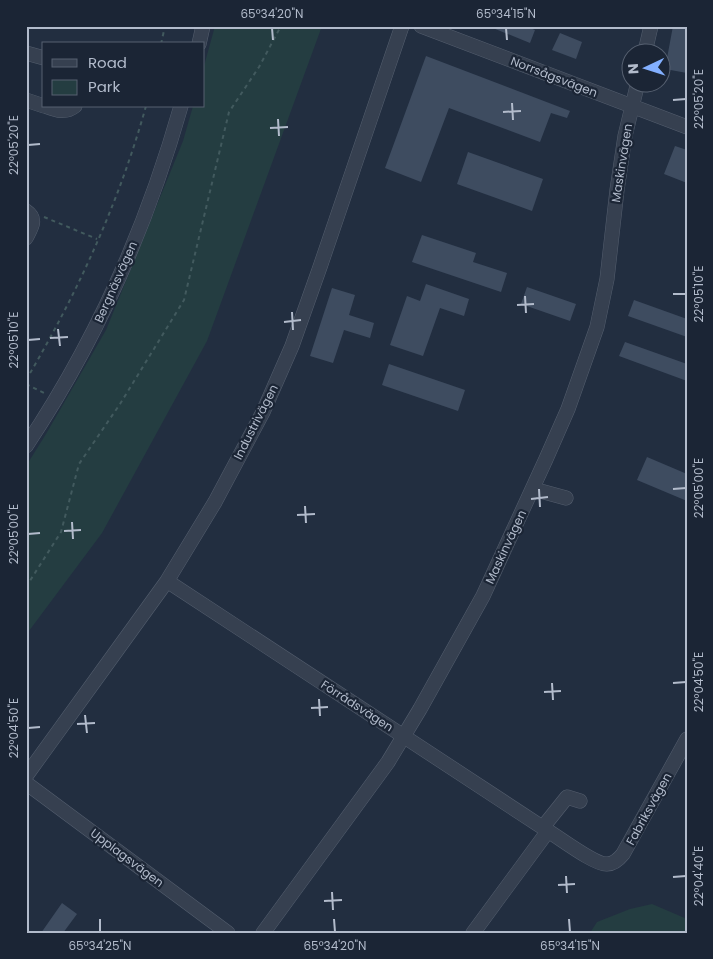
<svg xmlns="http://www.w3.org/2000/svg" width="713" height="959" viewBox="0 0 713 959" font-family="Poppins,sans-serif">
<rect width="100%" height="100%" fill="#222e40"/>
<path fill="#243d41" d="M215,26H322L207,341L102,533L26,635V466L46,434L106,330L183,141L193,106H204V66Z
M652,904L687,919V933H590L597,922L630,909Z"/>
<path fill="#3e4c60" d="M488,26H525L535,30L530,43Z
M673,26H687V73L665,69Z
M560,33L582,42L576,59L552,50Z
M426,56L570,111L567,118L551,113L540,142L449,108L421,182L385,168Z
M675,146L687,150V183L664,174Z
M468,152L543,179L532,211L457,184Z
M422,235L476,253L473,262L507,273L501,292L412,262Z
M426,284L469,299L464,316L440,308L423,356L390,345L407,296L420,301Z
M527,287L576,304L570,321L521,304Z
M332,288L355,295L349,315L374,323L370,338L344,330L333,363L310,356Z
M634,300L687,319V337L628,316Z
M625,342L687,364V381L619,356Z
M389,364L465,390L458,411L382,385Z
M647,457L687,474V501L637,480Z
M62,903L77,914L63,933H41Z"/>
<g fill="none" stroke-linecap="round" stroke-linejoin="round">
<g stroke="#545e6e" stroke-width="15">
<path id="minor" d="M421,26L687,127
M199,44L203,26
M645,52L651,26
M26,53L44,58
M26,100L44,106
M45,106C56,110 65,114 75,106
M26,211C38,219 31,228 26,238
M26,446C95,343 147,226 181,106
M533,489L566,498
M167,581L548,831C560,838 595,865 607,864C614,864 619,859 623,854L687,739
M26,776L167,581L215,502L263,412L292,346L320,267L402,26
M26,783L228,933
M543,827L567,797L580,801
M263,933L388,762L420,709L483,596L546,459L568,409L597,327L607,279L617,190L625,136L638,82
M473,933L548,831"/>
</g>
<path stroke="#425a5e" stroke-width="2" stroke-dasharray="4 4" stroke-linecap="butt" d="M161,44L165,26
M44,217L97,239
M26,380C77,294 119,203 146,106
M26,384L46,394
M26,587L61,532L79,464L120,404L184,300L229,112L259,67L281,26"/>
<use href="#minor" stroke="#364050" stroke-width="14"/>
</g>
<path fill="none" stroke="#b2bbcb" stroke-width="2" d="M272,28L273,40M506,28L507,40M673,100L686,99M512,103L513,120M503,112L521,111M278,119L279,136M270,128L288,127M28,145L40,144M673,294H686M525,296L526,313M517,305L534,304M292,312L293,330M284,322L301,320M58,329L60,346M50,338L68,337M28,340L40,339M539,489L540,507M673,489L686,488M531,499L548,497M305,506L306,523M297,515L315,514M72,522L73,539M64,531L81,530M28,534L40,533M552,683L553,700M673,683L686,682M544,692L561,691M319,699L320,716M311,708L328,707M85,715L87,733M77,724L95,723M28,728L40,727M566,876L567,893M673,877L686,876M558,885L575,884M332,892L333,910M324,901L342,900M100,919V932M334,919L335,932M569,919L570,932"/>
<g text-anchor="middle" stroke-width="4.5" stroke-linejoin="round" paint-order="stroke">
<g font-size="12" fill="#b2bbcb" stroke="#1b2535">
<text transform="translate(554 77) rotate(21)" y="4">Norrsågsvägen</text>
<text transform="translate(622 163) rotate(-81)" y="4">Maskinvägen</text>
<text transform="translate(116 282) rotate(-66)" y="4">Bergnäsvägen</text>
<text transform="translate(256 422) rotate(-63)" y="4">Industrivägen</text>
<text transform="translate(506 547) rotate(-65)" y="4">Maskinvägen</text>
<text transform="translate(357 706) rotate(33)" y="4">Förrådsvägen</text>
<text transform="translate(649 809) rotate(-61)" y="4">Fabriksvägen</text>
<text transform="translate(127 858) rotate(37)" y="4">Upplagsvägen</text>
</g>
</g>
<rect width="713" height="959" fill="none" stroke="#1b2535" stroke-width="55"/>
<rect x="42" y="42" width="162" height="65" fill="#1b2535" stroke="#576171"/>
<rect x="52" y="59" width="25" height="8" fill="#364050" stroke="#576171"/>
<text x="88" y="68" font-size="15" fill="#b2bbcb">Road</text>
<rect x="52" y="80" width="25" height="15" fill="#243d41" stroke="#576171"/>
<text x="88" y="92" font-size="15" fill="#b2bbcb">Park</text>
<g transform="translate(646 68) rotate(266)"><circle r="24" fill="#1b2535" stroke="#576171"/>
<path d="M0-4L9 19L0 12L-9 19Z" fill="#83b0ff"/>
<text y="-8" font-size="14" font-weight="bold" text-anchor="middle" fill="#b2bbcb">N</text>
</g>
<rect x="28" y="28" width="658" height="904" fill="none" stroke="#b2bbcb" stroke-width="2"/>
<g font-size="12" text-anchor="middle" fill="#b2bbcb">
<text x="272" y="18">65°34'20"N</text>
<text x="506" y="18">65°34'15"N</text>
<text transform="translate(699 99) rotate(-90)" y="4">22°05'20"E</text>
<text transform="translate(14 145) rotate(-90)" y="4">22°05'20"E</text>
<text transform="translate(699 294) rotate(-90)" y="4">22°05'10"E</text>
<text transform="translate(14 340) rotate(-90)" y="4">22°05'10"E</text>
<text transform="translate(699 488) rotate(-90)" y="4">22°05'00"E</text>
<text transform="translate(14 534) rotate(-90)" y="4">22°05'00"E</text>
<text transform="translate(699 682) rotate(-90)" y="4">22°04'50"E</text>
<text transform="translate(14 728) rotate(-90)" y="4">22°04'50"E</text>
<text transform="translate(699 876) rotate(-90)" y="4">22°04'40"E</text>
<text x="100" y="950">65°34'25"N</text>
<text x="335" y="950">65°34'20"N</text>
<text x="570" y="950">65°34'15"N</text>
</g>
</svg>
